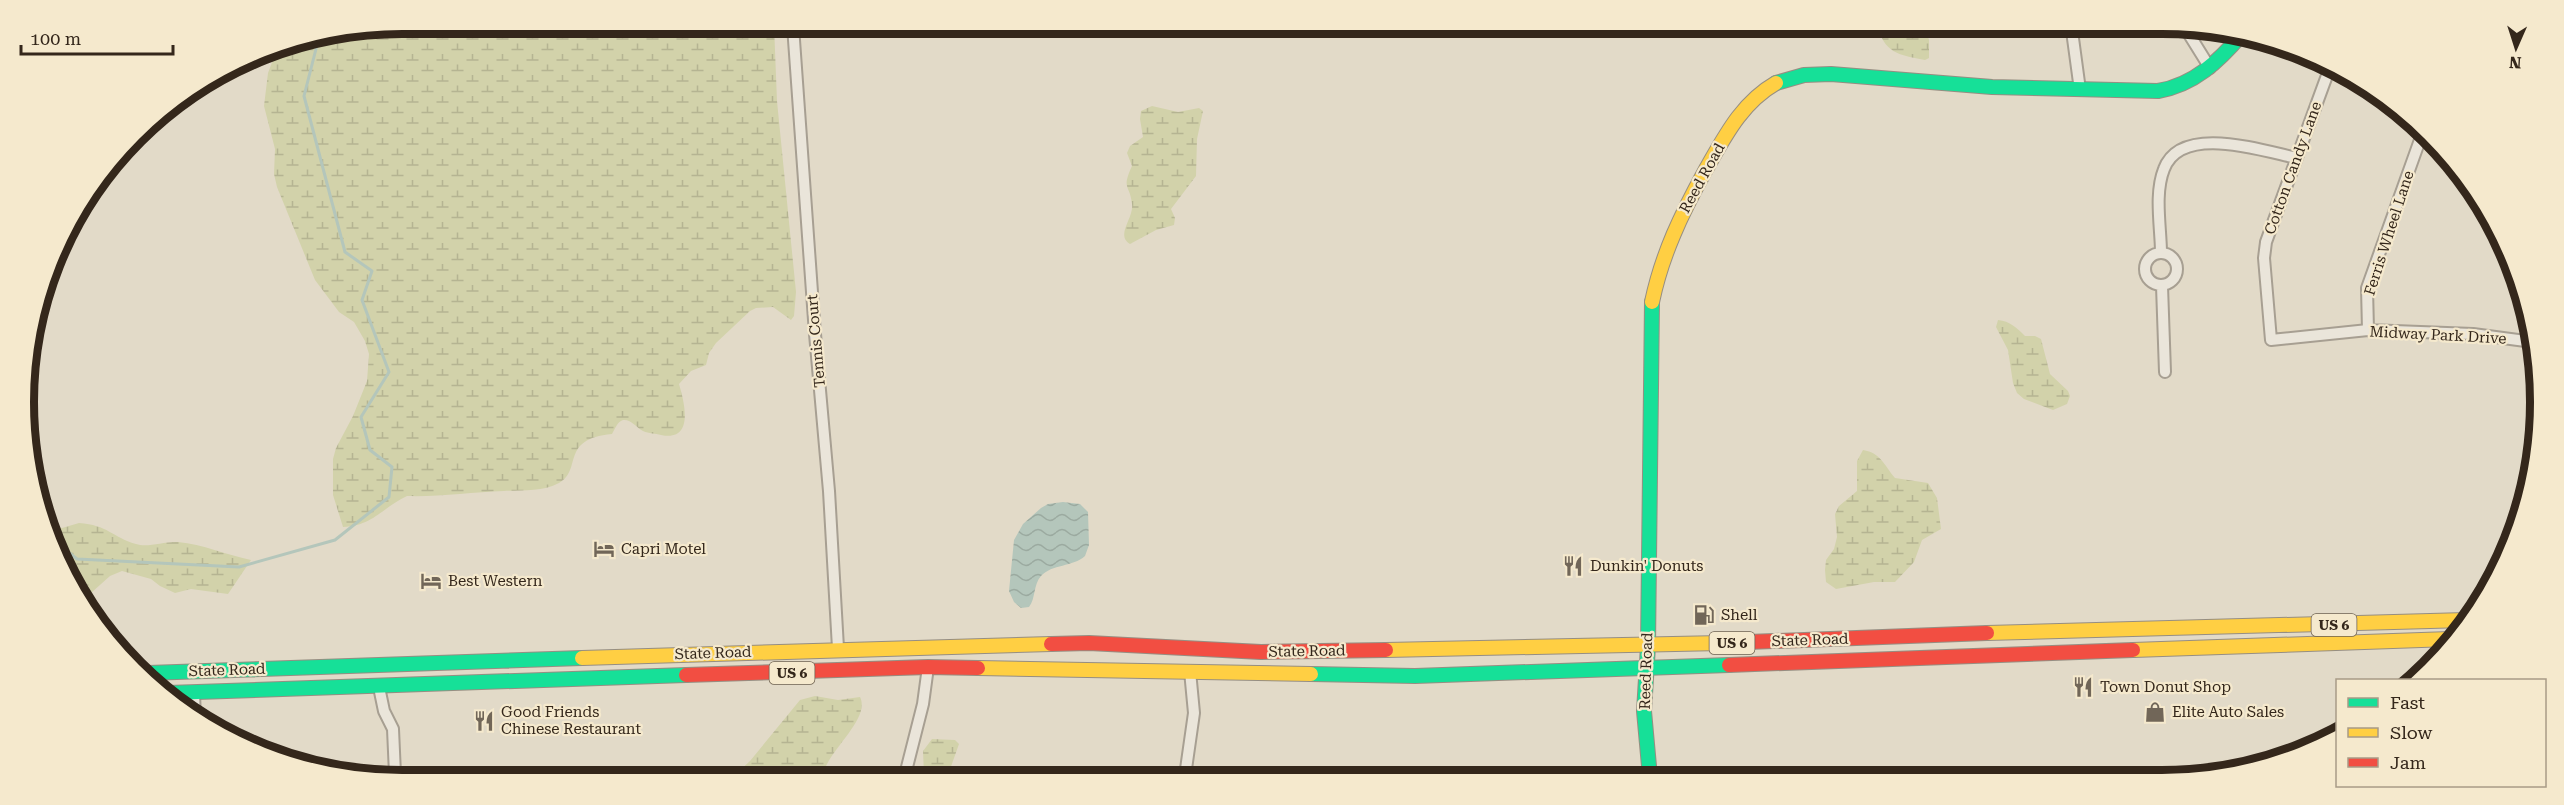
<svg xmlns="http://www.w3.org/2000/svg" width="2564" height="805" viewBox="0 0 2564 805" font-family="'Roboto Serif',serif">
<defs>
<pattern id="wetland-marsh" width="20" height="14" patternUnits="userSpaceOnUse" patternTransform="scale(1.5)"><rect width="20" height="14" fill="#d2d2aa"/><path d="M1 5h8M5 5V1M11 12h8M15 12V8" fill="none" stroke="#b5b492"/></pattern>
<pattern id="water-waves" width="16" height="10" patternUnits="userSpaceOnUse" patternTransform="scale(1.5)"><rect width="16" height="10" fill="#b4c6bb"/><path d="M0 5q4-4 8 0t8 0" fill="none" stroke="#9baaa0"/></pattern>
</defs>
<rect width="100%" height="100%" fill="#e2dac8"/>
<path fill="url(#wetland-marsh)" d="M403,24L774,25L777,101L796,292L794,316L791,320L773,307L756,308L750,311L716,343L709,353L706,365L691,371L679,384C685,404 694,442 661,435C655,433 649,434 643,431C637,428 631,419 623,420C617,422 615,429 612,434C559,439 583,470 559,483C542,492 522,490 504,491C472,492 439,497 407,496C383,507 373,526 343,527L333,495V459L336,448L353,416L367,381L369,354L365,341L354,322L339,312L315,280L277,187L274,174L275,149L264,106L268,73L277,49Z
M1879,30H1926L1929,40V58L1925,60C1904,56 1885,54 1879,30Z
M1152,106L1178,112L1199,108L1203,111L1197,139L1196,176L1171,209L1175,218L1174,225L1156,230L1130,244C1115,235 1134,218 1132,204C1130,184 1121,190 1132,166L1127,153L1130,146L1143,137L1140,119L1141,111Z
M1998,320C2010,321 2017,328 2025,336H2035L2041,339L2050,374L2068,391L2070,396L2067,404L2053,410L2024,399L2017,393L2013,383L2008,350L1996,327Z
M1863,450C1881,453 1884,465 1895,478L1928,483L1937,498L1941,529L1922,540L1914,562L1895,582H1874L1836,589L1826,582L1825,570L1826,560L1834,549L1837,537L1835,514L1839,506L1857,491V461Z
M79,523C108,525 112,537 136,544C148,548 164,541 178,542C203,544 226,555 251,560L228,594L191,589L175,593L160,586L151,579L122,571L110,576L91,593L85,606L48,525L62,528Z
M815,696L838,700L860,697C871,719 827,751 823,775H735L750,761L800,700Z
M932,739L955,740L959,744L948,775H924L923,751Z"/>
<path fill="url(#water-waves)" d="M1063,502L1080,504L1088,512L1089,545L1085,556C1073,567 1052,564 1041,576C1033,585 1036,598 1029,607L1021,608L1014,602L1009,591L1014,540L1023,524L1041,508L1048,504Z"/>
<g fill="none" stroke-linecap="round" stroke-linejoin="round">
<path stroke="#b4c6bb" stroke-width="3" d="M56,542L77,559L239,567L335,540L389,497L392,467L370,450L361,417L389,372L362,300L372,271L345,252L304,96L318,41"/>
<g stroke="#a79f92" stroke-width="14">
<path id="street" d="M793,26L815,334L829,491L838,648
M2072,31L2080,90
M2187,31L2210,68
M2329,70L2266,242L2264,258L2271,340L2368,330L2473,334L2533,342
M2145 269a16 16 0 1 1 32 0a16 16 0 1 1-32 0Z
M2161,253C2161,228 2154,194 2164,169C2181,123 2263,151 2297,158
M2162,286L2165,372
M2368,330L2367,288L2421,137
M379,687L384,711L393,729L395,774
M194,693L195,718
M905,775L923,704L928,667
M1185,776L1194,713L1190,671"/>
</g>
<g stroke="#968e82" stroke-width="16">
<path id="fast" d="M1776,83L1804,75L1831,74L1992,87L2158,91C2194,85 2219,61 2242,34
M148,673L582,658
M1311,674L1415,676L1729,665
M168,693L686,675
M1650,777L1644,711L1648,646L1652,302"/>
</g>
<g stroke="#968e82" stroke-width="16">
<path id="slow" d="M1652,302C1662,254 1682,213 1705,171C1724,138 1741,103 1776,83
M1987,633L2466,620
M1386,650L1722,643
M2133,650L2450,639
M582,658L1051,644
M978,668L1311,674"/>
</g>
<g stroke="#968e82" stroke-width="16">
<path id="jam" d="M1722,643L1987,633
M1051,644L1089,643L1261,652L1386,650
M1729,665L2133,650
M686,675L928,667L978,668"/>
</g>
<use href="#street" stroke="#eae5da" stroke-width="10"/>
<use href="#fast" stroke="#16e098" stroke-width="14"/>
<use href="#slow" stroke="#ffcf43" stroke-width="14"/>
<use href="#jam" stroke="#f24e42" stroke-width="14"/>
</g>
<defs>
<g id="hotel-bare" transform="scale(1.62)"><path d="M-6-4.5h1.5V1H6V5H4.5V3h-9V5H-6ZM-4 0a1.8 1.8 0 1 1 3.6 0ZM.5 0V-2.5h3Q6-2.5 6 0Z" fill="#716658" stroke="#f5e9cd" stroke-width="2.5" paint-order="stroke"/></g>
<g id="restaurant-bare" transform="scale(1.62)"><path d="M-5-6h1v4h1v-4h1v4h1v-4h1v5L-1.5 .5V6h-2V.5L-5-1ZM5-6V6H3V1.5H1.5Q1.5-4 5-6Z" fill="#716658" stroke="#f5e9cd" stroke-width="2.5" paint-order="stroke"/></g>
<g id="fuel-bare" transform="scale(1.62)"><path d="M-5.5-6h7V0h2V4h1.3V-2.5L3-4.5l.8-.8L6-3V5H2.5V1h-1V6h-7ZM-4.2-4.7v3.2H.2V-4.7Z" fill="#716658" stroke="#f5e9cd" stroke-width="2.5" paint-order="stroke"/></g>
<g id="shop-bare" transform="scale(1.62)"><path d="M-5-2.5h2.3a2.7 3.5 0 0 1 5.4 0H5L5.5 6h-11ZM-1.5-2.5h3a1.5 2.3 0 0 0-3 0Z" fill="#716658" stroke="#f5e9cd" stroke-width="2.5" paint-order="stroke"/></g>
</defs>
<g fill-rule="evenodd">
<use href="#hotel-bare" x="604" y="549"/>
<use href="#restaurant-bare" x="1573" y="566"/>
<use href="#hotel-bare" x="431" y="581"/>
<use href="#fuel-bare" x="1704" y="615"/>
<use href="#restaurant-bare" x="2083" y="687"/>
<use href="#shop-bare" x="2155" y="712"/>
<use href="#restaurant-bare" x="484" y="721"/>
</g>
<g text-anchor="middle" stroke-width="4.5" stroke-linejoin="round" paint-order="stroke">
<g fill="#f5e9cd" stroke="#6e6150" stroke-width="1.5">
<rect x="2311.5" y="614" width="45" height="22" rx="4.5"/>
<rect x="1709.5" y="632" width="45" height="22" rx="4.5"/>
<rect x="769.5" y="662" width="45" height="22" rx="4.5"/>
</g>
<g font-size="14" font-weight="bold" fill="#34271b">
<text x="2334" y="630">US 6</text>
<text x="1732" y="648">US 6</text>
<text x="792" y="678">US 6</text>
</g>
<g font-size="15" fill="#34271b" stroke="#f5e9cd">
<text transform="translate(2293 168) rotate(-70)" y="5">Cotton Candy Lane</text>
<text transform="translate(1702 178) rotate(-61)" y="5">Reed Road</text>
<text transform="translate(2389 233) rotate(-72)" y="5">Ferris Wheel Lane</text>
<text transform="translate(2438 335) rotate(3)" y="5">Midway Park Drive</text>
<text transform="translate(816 341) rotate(-95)" y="5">Tennis Court</text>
<text transform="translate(1810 640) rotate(-2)" y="5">State Road</text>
<text transform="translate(1307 651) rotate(-1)" y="5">State Road</text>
<text transform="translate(713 653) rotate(-2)" y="5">State Road</text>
<text transform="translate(227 670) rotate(-2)" y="5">State Road</text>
<text transform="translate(1646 671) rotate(-88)" y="5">Reed Road</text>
</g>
<g font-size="15" fill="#34271b" stroke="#f5e9cd" text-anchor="start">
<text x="621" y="554">Capri Motel</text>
<text x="1590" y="571">Dunkin' Donuts</text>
<text x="448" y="586">Best Western</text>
<text x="1721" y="620">Shell</text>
<text x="2100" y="692">Town Donut Shop</text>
<text x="501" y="717">Good Friends<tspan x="501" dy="17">Chinese Restaurant</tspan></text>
<text x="2172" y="717">Elite Auto Sales</text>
</g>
</g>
<path d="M0 0H2564V805H0ZM402 34H2162A368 368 0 0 1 2530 402V402A368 368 0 0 1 2162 770H402A368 368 0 0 1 34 402V402A368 368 0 0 1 402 34Z" fill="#f5e9cd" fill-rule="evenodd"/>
<path fill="none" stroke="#34271b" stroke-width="8" d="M402 34H2162A368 368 0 0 1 2530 402V402A368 368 0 0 1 2162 770H402A368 368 0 0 1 34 402V402A368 368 0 0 1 402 34Z"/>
<rect x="2336" y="679" width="210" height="108" fill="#f5e9cd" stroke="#a89b86" stroke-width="1.5"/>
<rect x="2348" y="698" width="30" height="9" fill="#16e098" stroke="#a89b86" stroke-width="1.5"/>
<text x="2390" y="709" font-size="18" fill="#34271b">Fast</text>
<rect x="2348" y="728" width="30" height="9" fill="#ffcf43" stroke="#a89b86" stroke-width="1.5"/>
<text x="2390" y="739" font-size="18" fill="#34271b">Slow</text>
<rect x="2348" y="758" width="30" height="9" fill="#f24e42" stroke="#a89b86" stroke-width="1.5"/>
<text x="2390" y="769" font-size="18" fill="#34271b">Jam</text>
<g transform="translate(2516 48) rotate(183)" stroke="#f5e9cd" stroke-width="4.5" paint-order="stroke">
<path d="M0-4.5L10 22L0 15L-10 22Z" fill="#34271b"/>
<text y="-9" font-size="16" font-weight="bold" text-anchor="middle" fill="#34271b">N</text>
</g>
<path d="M21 45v9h152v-9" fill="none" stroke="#34271b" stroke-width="3"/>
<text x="30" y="45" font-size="18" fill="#34271b" stroke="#f5e9cd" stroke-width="4.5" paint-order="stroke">100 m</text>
</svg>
